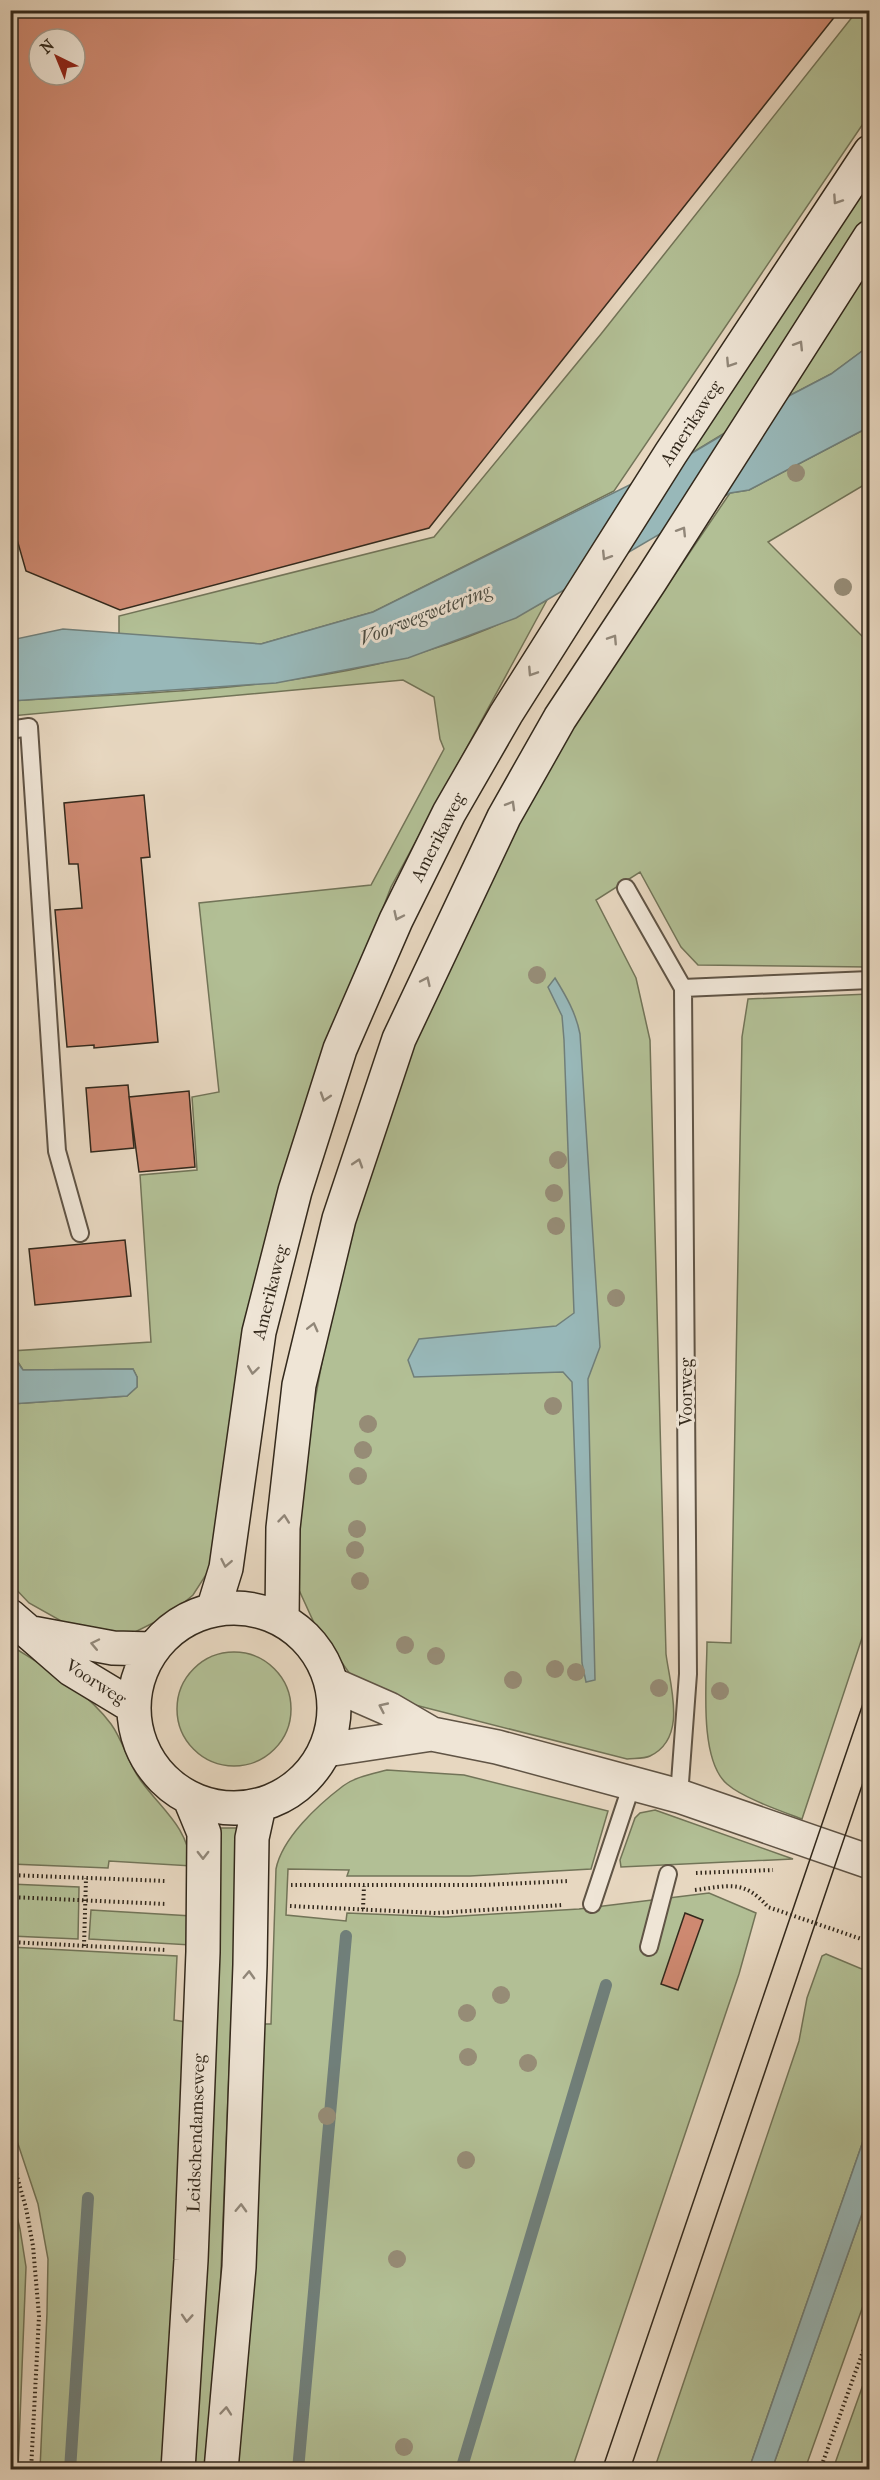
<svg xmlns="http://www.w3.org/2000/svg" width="880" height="2480" viewBox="0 0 880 2480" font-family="'IM FELL French Canon',serif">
<rect width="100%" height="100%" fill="#e7d7c0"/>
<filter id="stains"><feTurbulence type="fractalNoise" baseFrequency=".00333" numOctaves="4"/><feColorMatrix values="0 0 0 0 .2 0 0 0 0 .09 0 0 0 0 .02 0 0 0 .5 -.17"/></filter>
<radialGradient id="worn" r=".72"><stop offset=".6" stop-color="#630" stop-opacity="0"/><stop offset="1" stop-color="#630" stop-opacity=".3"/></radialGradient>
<path fill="#b2bf95" stroke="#727458" stroke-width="1.5" d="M857,11H869V115L614,491L373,612L261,644L119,634V616L434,537L601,334Z
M869,176V216L728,431L682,459Z
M869,262V346L831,374L785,398Z
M869,427V482L768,542L868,642L869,967L698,965L681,947L640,872L596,900L636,978L650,1040L666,1654C670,1686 688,1738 650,1756C644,1759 633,1758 627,1759L380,1696L350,1674L315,1625L299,1590L293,1560L295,1509L338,1275L404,1063L514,828L581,713L730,493L749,490Z
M547,600L391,887L322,1067L211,1567L193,1595L169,1615L133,1633L79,1631L29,1603L11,1584V1404L127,1396L137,1387V1377L133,1369L23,1370L11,1351L151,1342L140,1175L197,1170L192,1097L219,1092L199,903L371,885L444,749L440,739L434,697L403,680L11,716V701C191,689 385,692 547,600Z
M869,994V1617L802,1819C781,1811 743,1798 727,1784C698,1759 707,1678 707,1642L731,1643L742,1037L748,999Z
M10,1645C46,1668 86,1690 111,1724C124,1742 128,1764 141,1781C164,1812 186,1825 192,1866L109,1861L108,1868L11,1864Z
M177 1709a57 57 0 1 1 114 0a57 57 0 1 1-114 0Z
M387,1770L464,1775L608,1811L591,1869L470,1876H347L349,1870L288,1869L286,1915L346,1921L347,1913L445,1917L579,1909L709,1893L756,1913L739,1974L572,2469L236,2470L260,2024H271L276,1869C282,1838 318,1805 343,1786C355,1777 372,1774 387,1770Z
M655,1810L793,1859L621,1867L620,1860L635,1818L640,1813Z
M219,1828H239L219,2318L208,2469L189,2470Z
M10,1884L79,1887L78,1939L11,1936Z
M91,1910L192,1916L191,1945L89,1939Z
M10,1947L177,1956L174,2020L186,2022L168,2404L161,2469H40L47,2313L48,2259L38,2204L11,2123Z
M826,1954L869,1972V2124L749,2469L654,2470L799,2041L807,1998L822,1956Z
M11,2192L20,2229L26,2267L18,2470L10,2469Z
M869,2194V2289L805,2469H772Z
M869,2368V2469H833Z"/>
<path fill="#98b8b9" stroke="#707f7a" stroke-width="1.5" d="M869,346V427L749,490L730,493L516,618L408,658L276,683L11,701V640L63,629L261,644L373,612L682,459L785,398L831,374Z
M555,978C566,996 576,1013 580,1034L600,1347L588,1379L595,1680L586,1682L582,1663L572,1382L563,1372L414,1377L408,1360L419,1339L556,1326L574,1313L564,1040L562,1016L548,987Z
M10,1352L23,1370L133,1369L137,1377V1387L127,1396L11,1404Z
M869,2124V2194L772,2469H749Z"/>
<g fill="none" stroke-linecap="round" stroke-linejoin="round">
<path stroke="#707f7a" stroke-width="12" d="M70,2470L88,2198
M298,2470L346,1936
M461,2470L606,1985"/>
</g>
<path fill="#ce8971" stroke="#33291c" stroke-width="1.5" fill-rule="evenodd" d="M10,10H840L429,528L120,610L26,571L10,515ZM39,39H75V75H39Z
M144,795L150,857L141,858L158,1042L94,1048V1045L67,1047L55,910L82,908L78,864H69L64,803Z
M128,1085L134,1148L91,1152L86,1088Z
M189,1091L195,1167L139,1172L129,1097Z
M125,1240L131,1296L35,1305L29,1249Z
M685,1913L703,1920L678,1990L661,1984Z"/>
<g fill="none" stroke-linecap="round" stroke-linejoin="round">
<g stroke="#605445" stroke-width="20">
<path id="lane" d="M10,730L29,727L57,1151L80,1233
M626,888L683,988
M679,1796L688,1674L683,988L870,980
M592,1904L632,1784
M649,1947L668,1874"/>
</g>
<g stroke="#605445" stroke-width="36">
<path id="street" d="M332,1684L389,1709L432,1734L497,1747L679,1796L870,1862
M326,1750L432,1734"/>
</g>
<g stroke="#33291c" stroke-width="36">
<path id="secondary" d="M134 1708a100 100 0 1 1 200 0a100 100 0 1 1-200 0Z
M213,1610L226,1568L259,1332L295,1191L340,1049L396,920L449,813L506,714L671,453L870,152
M10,1616L71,1669L134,1707
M282,1620L283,1528L299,1385L339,1219L399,1039L504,817L560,718L651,580L870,237
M32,1633L113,1648L153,1649
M178,2470L191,2260L203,1952L204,1833L190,1799
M221,2470L239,2267L250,1965L252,1838L259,1806"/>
</g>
<path stroke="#33291c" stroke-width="4" stroke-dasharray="1.5 3" stroke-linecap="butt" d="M696,1873L773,1870
M10,1875L166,1881
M291,1885H483L569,1881
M695,1890C728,1886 744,1879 768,1907L870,1942
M10,1897L166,1904
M290,1906L436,1913L563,1905
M363,1909L364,1886
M10,1942L166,1950
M84,1946L86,1878
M10,2152L26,2208L33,2246L39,2316L31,2470
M820,2470L870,2332"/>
<use href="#lane" stroke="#efe5d6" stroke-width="16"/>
<use href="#street" stroke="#efe5d6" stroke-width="33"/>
<use href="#secondary" stroke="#efe5d6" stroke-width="33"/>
<path stroke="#33291c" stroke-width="1.5" d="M602,2470L870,1683
M630,2470L870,1762"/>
</g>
<g fill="#968c76">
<circle cx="796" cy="473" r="9"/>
<circle cx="843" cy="587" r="9"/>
<circle cx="537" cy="975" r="9"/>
<circle cx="558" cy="1160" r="9"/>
<circle cx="554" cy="1193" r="9"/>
<circle cx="556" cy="1226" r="9"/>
<circle cx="616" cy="1298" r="9"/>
<circle cx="553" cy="1406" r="9"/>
<circle cx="368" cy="1424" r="9"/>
<circle cx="363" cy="1450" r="9"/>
<circle cx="358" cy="1476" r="9"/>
<circle cx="357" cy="1529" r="9"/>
<circle cx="355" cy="1550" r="9"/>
<circle cx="360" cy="1581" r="9"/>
<circle cx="405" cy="1645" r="9"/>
<circle cx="436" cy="1656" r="9"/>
<circle cx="555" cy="1669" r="9"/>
<circle cx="576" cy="1672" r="9"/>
<circle cx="513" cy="1680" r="9"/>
<circle cx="659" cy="1688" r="9"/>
<circle cx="720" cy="1691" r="9"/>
<circle cx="501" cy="1995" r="9"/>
<circle cx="467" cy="2013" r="9"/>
<circle cx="468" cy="2057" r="9"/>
<circle cx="528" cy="2063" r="9"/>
<circle cx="327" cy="2116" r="9"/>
<circle cx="466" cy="2160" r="9"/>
<circle cx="397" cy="2259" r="9"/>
<circle cx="404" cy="2447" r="9"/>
</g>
<defs><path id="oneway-chevron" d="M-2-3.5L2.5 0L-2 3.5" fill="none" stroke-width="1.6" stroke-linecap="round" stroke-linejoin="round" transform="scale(1.5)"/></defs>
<g stroke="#918779">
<use href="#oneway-chevron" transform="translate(837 200) rotate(124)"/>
<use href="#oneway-chevron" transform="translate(799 345) rotate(-58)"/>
<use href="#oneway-chevron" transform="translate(730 363) rotate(123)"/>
<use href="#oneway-chevron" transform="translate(682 531) rotate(-58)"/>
<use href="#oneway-chevron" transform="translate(606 556) rotate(122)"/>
<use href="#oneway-chevron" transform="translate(613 639) rotate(-57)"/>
<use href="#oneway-chevron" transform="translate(532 672) rotate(123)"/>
<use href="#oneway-chevron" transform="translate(511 805) rotate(-60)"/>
<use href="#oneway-chevron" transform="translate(398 916) rotate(115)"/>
<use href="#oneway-chevron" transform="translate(426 981) rotate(-65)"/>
<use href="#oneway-chevron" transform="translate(325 1097) rotate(108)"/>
<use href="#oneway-chevron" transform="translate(358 1163) rotate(-72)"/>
<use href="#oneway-chevron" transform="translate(313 1327) rotate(-76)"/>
<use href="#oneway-chevron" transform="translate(253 1370) rotate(98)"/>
<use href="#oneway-chevron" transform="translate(284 1519) rotate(-84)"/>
<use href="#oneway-chevron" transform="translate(226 1563) rotate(101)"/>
<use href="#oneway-chevron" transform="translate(95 1644) rotate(-168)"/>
<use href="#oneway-chevron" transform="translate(383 1707) rotate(-155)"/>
<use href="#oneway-chevron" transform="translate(203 1855) rotate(90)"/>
<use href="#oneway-chevron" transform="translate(249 1975) rotate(-88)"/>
<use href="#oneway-chevron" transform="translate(241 2208) rotate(-88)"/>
<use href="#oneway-chevron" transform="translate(187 2318) rotate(94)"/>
<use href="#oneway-chevron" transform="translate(226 2411) rotate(-85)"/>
</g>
<g text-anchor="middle" stroke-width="6" stroke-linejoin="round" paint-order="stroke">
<g font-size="18" fill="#33291c" stroke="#efe5d6">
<text transform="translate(691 423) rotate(-57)" y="6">Amerikaweg</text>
<text transform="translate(438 837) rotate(-63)" y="6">Amerikaweg</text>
<text transform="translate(270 1292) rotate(-76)" y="6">Amerikaweg</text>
<text transform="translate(686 1392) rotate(-90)" y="6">Voorweg</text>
<text transform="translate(96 1682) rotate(33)" y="6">Voorweg</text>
<text transform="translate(196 2133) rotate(-88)" y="6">Leidschendamseweg</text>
</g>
<g font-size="20" font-style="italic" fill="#4c4d43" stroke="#efe5d6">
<text transform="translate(425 614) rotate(-21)" y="7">Voorwegwetering</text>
</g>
</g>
<rect width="880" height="2480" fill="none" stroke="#e7d7c0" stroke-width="36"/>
<rect x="12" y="12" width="856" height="2456" fill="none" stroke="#33291c" stroke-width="3"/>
<rect x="18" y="18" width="844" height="2444" fill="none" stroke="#33291c" stroke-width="1.5"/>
<g transform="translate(57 57) rotate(317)"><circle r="28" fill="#efe5d6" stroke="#a49a8c" stroke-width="1.5"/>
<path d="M0-4.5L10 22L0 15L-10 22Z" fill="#8f2418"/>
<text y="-9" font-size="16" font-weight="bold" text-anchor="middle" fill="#33291c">N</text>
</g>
<rect width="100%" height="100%" filter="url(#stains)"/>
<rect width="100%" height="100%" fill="url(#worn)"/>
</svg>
